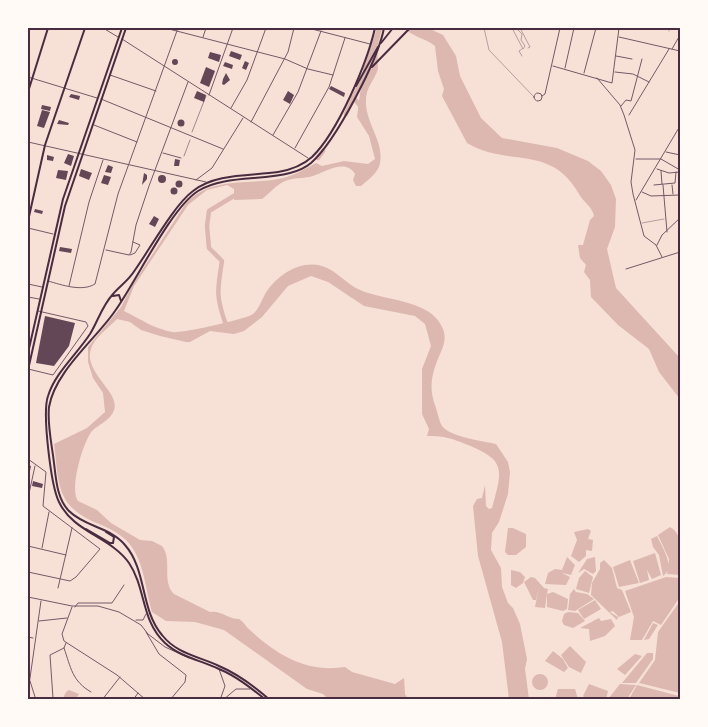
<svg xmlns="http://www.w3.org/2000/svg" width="708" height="727" viewBox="0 0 708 727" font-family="Ubuntu,sans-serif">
<rect width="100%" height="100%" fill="#f7e1d7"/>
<path fill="#dcb8b0" d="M377,28C377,30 378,65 378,69C374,82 365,87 366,104C367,125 384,142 380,163C379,172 367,181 361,186H356L353,180L355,174C346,158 325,172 313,176C303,179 292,177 283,182C275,186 269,194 262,199L234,200V189L227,185L207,190L188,205L134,286L124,311C140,319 155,329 172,332C180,334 247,319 253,314C260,308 262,298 267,291C279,274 301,260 322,266C336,270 346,284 360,290C384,301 432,299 443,329C448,342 440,352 436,364C430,381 430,392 436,408C438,414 439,421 442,426C450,437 483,441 496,444L508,462L510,472L508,494L499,522L492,533L491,550L501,568L502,587L508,603L513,608L520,624L527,659L525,669L529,699H509L502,642L478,556L473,506L477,499L482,498L485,485L486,506L489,509L492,508C502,470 507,461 468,445C450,438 446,436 427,436L429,429L422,414V369L431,346L425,324L415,316L364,306L328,282L311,276L288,286L262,317L244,331L234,334L210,331L190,342H186L160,336L141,330L130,322L117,319C110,326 101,333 95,341C75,369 121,390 114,410C111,420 99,424 92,431C83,442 69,489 78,501L97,510L111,523L140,540L152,541L162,546C173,560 161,581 174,594L210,612C221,610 228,619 239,619C244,622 246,627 250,630C277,655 307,673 345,667L352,672L395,684L404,678L405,694L408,699H328L323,694L307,689L224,630L195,622L166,621L152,612C145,588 144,558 126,540C116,531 104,526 92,521C55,504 59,480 54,444L87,428L105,412L103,393L93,378L88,362V347L121,307L133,284L186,203C213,175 250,186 283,178C295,175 305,169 316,163L322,166L344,161L368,164L375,159L369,136L357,117L360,93L365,79L363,82V69Z
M404,28H428L443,35L456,56L460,76L481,118L502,138L557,148L588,161L601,171L611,185L616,199L615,227L607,249L616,288L680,358V399L659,372L649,349L618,325L591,297L590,280L584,272L586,265L580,258L578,245H583L590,220L594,216C592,206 583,202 579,194C550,143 509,168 467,143L442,96L444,89L438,71L435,46C425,38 413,37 404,28Z
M670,527C685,535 681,560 680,575L667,574L669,559L658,535Z
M508,528H513L526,534V547L516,555H508L505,552Z
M588,529L591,531L588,539L593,540L592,551L586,550V556L579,562L571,556L577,540L574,532Z
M657,536C662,547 676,567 663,576L659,555L653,547L651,539Z
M655,553L661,575L652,579L647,570L649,580L640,583L633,561Z
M567,557L575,565L571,575L562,573L570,577L566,585L545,584L548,573L555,569L562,570Z
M595,557L596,571L593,574L584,569L578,573L587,559Z
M604,560L612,568L617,588L622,590L631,612L619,617L613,611L610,612L618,617L617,620L591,595L592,583L600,569V563Z
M630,560L639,583L619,587L613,567Z
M511,570L520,572L525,577L523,583L516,588L511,585Z
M585,571L593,577L589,593L576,589L579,578Z
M531,577L535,578L544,588L548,589L547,594L553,592L568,599L567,609L563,611L547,607V594L545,608L535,607L539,587L536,600H533L524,582Z
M666,577L680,578V597L661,625L653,621L642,640H630L634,617L625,591Z
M574,589L576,592L587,594L594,599L575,611L568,610L570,594Z
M595,600L601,609L584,619L578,610Z
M680,601V693L639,683L655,660L658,632Z
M568,612L578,613L585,621L573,628L564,625L562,621L564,614Z
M599,618L601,621L611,619L615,626L605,636L590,641L589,629L580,628Z
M653,623L658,625L649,639L644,640Z
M570,646L586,662L581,673L569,667L561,655Z
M553,651L563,659L568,668L564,672L545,661Z
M647,653H653V659L636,683H622Z
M635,654L642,656L625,675L617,669Z
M532 682a8 8 0 1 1 16 0a8 8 0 1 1-16 0Z
M589,684L608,691L606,699H586L583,696Z
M620,684L636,685L627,699H608Z
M637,685L679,696L678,699H629Z
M558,689H575L578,699H555Z
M69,690L79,694L77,697L80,699L63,698L66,692Z"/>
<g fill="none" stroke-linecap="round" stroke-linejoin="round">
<path stroke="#dcb8b0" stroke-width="4.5" d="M374,50L380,28
M353,97L362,108
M346,114L366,71
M318,158L323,151
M226,325C216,297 217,291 222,261L209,248L207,226L209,211L237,194"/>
</g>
<path fill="#644757" d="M231,51L242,55L240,60L229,56Z
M210,52L221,55L219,62L208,58Z
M172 62a3 3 0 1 1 6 0a3 3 0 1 1-6 0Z
M245,61L249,63L246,70L242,68Z
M225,62L233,65L232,69L223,66Z
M206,67L215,71L209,87L200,83Z
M226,73L230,80L224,85L222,84L223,79Z
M331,86L345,93L344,97L329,89Z
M197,91L206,95L204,102L194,98Z
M288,91L294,95L290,104L283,100Z
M71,94L80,96L79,100L69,97Z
M42,105L51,107L50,111L41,109Z
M42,110L50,112L44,128L37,126Z
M177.5 123a3.5 3.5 0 1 1 7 0a3.5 3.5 0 1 1-7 0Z
M59,120L69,123L68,125L57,124Z
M68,154L74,156L71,166L64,163Z
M47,155L54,157L53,161L47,160Z
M175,159L180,160L179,166H174Z
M108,165L113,167L111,173L105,172Z
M81,169L92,173L89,180L79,176Z
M58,170L68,171L66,180L56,178Z
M144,173L147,175V179L142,185Z
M104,175L111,177L108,185L101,183Z
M158 179a4 4 0 1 1 8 0a4 4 0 1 1-8 0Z
M175.5 184a3.5 3.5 0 1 1 7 0a3.5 3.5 0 1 1-7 0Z
M170.5 191a3.5 3.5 0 1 1 7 0a3.5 3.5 0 1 1-7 0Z
M35,209L43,211L42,214L34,212Z
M154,216L159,219L155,227L149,224Z
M60,247L72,249L71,253L59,251Z
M45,316L75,323L69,346L54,366L36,363Z
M28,465L31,466L28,481Z
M33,481L43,484L42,488L32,486Z"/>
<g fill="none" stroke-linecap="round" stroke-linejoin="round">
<path stroke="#4a2c40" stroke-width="0.5" d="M192,132L206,96
M184,156L190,140"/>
<path stroke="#755966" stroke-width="0.5" d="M669,31V28
M642,223L664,219"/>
<path stroke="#755966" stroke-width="0.5" d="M484,28L489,50L534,97
M512,28L523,49L525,46L521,40L522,34L516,28
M520,28L530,47L528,48
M522,49L519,51L522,56"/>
<path stroke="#755966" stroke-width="1" d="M103,28L118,37
M165,28L285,59L308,69L333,75
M308,28L370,44
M679,28L680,34
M203,37L206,28
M619,37L680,51
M122,39L308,158
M672,49L680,35
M616,56L632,59
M553,66L612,83L619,28
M565,68L574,28
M615,72L633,74L649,82
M584,73L596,28
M110,75L156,91
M28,77L97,98
M597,78L620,105L624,115L635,150L631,182L633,194L644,236L656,245
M534 97a4 4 0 1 1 8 0a4 4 0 1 1-8 0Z
M209,95L233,28
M542,96L545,94L560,28
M101,99L223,149
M621,106L626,100L631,101L642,59
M231,108L247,80L266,28
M629,115L669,49
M251,122L288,52L294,28
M94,125L137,142
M273,135L298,92L321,31
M28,142L206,182
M295,148L329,87L345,38
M666,152L680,155
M163,153L181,158
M636,159H661L680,170
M657,169L669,173L680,172
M661,171L662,184
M196,180L212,168L243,118
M654,185L675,183L676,172
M663,185L667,232
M672,185L673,194
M642,192L651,196L680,195
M636,200L680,126
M28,228L53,234
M656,245L662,257
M657,245L662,235L680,218
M106,250L129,255L131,252L136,225L149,186L188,82
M130,255L135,253L140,245L133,242
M626,269L680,252
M48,281C62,285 82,292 95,284L118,194L178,28
M28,284L42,287
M69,286L89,202L103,160
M28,297L39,299
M28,369L53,375L88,326L86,322L38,311
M28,459L46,472L43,506L100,549L76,577L70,581L28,572
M28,498L35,466
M28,546L66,555
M42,548L49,512
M58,588L72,528
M72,607L62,634L64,641L117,675L146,700
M75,607L78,603H112L124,585
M39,621L67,618
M146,632L159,654L186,675L185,682L170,700
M28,637L33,638
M64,648C71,668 72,681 91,692
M219,669L225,686L220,700
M30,681L36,700
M28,692L41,601
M53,698L50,655L64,648L66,643
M102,700L120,677
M133,700L138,693
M223,700L236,689H250"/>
<path stroke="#755966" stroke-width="1" d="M28,597L72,606H98L119,612L141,625L148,634L165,647L189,658
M136,620H143L146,614"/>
<path stroke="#4a2c40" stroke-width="2" d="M381,43L393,28
M372,67L410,28
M356,86L378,47
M28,92L48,28
M28,221L45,145L85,28"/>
<path stroke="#4a2c40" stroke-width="2" d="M113,296L119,295L121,301
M28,353L63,199L122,28
M28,370L65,206L126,28
M86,529L110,543H113L114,537L106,532
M266,700C251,688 236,676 219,669C200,660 180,657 165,643C141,621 146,588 129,563C111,537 73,532 59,502C51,486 42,413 48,396C55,373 77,354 90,334C98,321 102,306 113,294C120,286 129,280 135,270C150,249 174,205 193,191C215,173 251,176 278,172C290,170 303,165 312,157C338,132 367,63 375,28
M270,700C254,686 238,674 219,666C198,656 177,654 162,635C140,609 147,570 125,545C110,527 85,527 69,511C57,499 56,479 54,463C52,445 47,424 49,407C55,371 96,339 115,311C136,282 170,209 198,191C224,175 261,181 290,173C298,171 305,168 311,163C336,141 378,60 384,28"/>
</g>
<rect width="708" height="727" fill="none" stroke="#fffaf5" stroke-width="58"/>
<rect x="29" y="29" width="650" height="669" fill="none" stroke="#4a2c40" stroke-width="2"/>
</svg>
